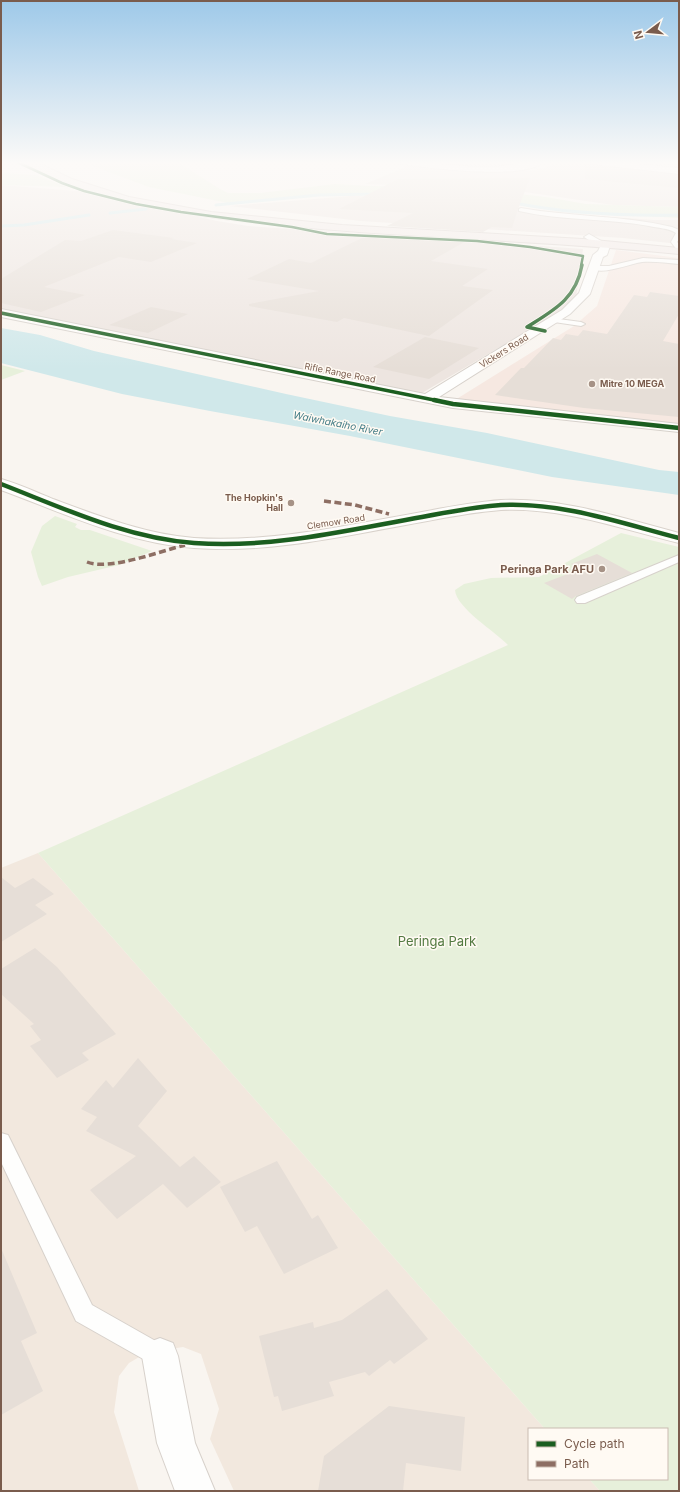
<svg xmlns="http://www.w3.org/2000/svg" width="680" height="1492" viewBox="0 0 680 1492" font-family="Inter,sans-serif">
<rect width="100%" height="100%" fill="#f9f5f0"/>
<path fill="#f2e8de" d="M38,853L545,1429H529V1479H589L600,1491H234L210,1439L219,1409L201,1354L183,1347L146,1353L129,1363L119,1376L114,1412L139,1491H1V868Z"/>
<path fill="#f6e8e1" d="M616,250L679,258V427L455,400L574,326L597,306Z"/>
<path fill="#ede5e0" d="M400,161H538L499,168L460,167Z
M561,161L679,172V207L613,205L504,189L365,184L408,166L468,171H505L534,170L551,166Z
M1,185L89,192L217,221L248,226L583,249L576,297L561,311L422,393L410,396L1,310Z
M351,196L452,198L502,204L543,212L654,220H679V244L623,238L361,221L229,206Z"/>
<path fill="#e7f0db" d="M117,161H176L220,189L228,193H260L335,184L370,186L459,187L546,197L586,204L679,207V218L593,213L448,196L342,193L233,204L149,187L90,165Z
M1,173L36,175L67,187L1,185Z
M1,365L25,371L1,380Z
M55,516L77,524L75,527L81,530H90L152,551L119,565L68,577L42,586L38,577L31,552L42,526Z
M621,533L679,547V1491H600L589,1479H667V1429H545L38,853L508,645C496,632 456,608 455,590L464,584L491,578L539,577Z"/>
<path fill="#d0e8ea" d="M1,328L40,335L94,351L286,394L390,416L487,433L659,470L679,472V495L552,477L350,436L210,411L122,394L1,363Z"/>
<g fill="none" stroke-linecap="round" stroke-linejoin="round">
<path stroke="#d0e8ea" stroke-width="3" d="M510,202C566,214 622,216 679,215
M216,205L319,195L378,194
M110,213L146,209
M1,226L24,225L89,215"/>
</g>
<path fill="#e6ded7" d="M625,161H679V166Z
M585,165L679,175V188L585,179Z
M530,178L518,209L512,228L492,227L483,232L387,226L413,213L339,209L398,179Z
M113,230L174,238L171,239L197,243L151,262L119,257L44,287L85,295L41,312L1,303V279L65,240L81,241Z
M370,234L468,240L431,261L488,269L462,286L493,290L429,336L344,318L337,322L249,306V304L319,291L247,279L289,259L311,263Z
M650,292L679,296V314L663,341L679,344V417L584,408L495,395L521,368H524L553,338L561,340L566,334L578,336L583,330L607,334L634,295L647,297Z
M151,307L188,314L148,333L109,325Z
M425,337L479,348L429,379L373,367Z
M597,554L632,573L576,596L572,599L544,583L581,569L571,564Z
M1,877L15,888L33,878L54,894L35,905L47,914L1,942Z
M35,948L57,967L116,1034L82,1053L89,1060L57,1078L30,1046L41,1040L30,1026L34,1024L1,994V969Z
M138,1058L167,1091L138,1126L180,1167L194,1156L221,1182L187,1208L163,1184L117,1219L90,1190L136,1156L86,1131L97,1117L81,1109L106,1080L113,1088Z
M277,1161L312,1219L318,1215L338,1248L284,1274L257,1226L245,1232L220,1187Z
M1,1248L37,1333L21,1341L43,1391L1,1415Z
M387,1289L428,1339L394,1364L390,1360L369,1376L365,1372L329,1382L334,1396L282,1411L278,1396L274,1397L259,1336L313,1322L314,1328L342,1320Z
M389,1406L465,1417L461,1471L406,1463L403,1491H318L324,1456Z"/>
<g fill="none" stroke-linecap="round" stroke-linejoin="round">
<g stroke="#d7d1cb" stroke-width="2">
<path id="lane" d="M521,208C571,217 622,215 672,227L679,230V239L677,242L679,244V251L677,250L671,242L676,233C668,228 658,228 649,226C606,218 562,221 519,211V209Z
M643,258L679,260V264C667,263 653,261 642,262C629,264 601,276 591,268L594,266H609Z
M551,318L581,322L585,324L581,326L554,322H551Z
M679,555V562L585,603H577L575,600L577,597Z
M1,1133L8,1135L92,1305L168,1348L172,1356L168,1364L160,1367L152,1364L76,1321L1,1162Z"/>
</g>
<g stroke="#d7d1cb" stroke-width="2">
<path id="street" d="M390,161C423,161 455,167 488,167C508,167 527,161 546,161C522,182 425,167 394,163Z
M579,161H608L679,168V174L583,163Z
M589,234L610,246L607,255L603,257L590,294L570,314L439,397L679,424V432L453,408L1,317V309L425,394L562,310L579,293L593,255L598,251L600,247L584,237Z
M160,1338L173,1343L178,1356L195,1443L215,1491H175L157,1443L142,1356L147,1343Z"/>
</g>
<g stroke="#d9d2cb" stroke-width="2">
<path id="secondary" d="M1,479C19,484 36,492 53,499C99,516 145,534 194,538C270,543 348,525 422,512C448,507 475,502 501,500C562,497 621,518 679,533V543C621,529 562,507 501,510C475,512 448,517 422,522C348,535 270,554 194,548C126,543 63,513 1,490Z"/>
</g>
<g stroke="#dad1cc" stroke-width="2">
<path id="highway" d="M23,161H34L72,179L129,197L211,212L342,225L583,239L679,248V254C560,242 440,239 321,229C241,222 160,214 84,189C67,183 35,172 23,161Z"/>
</g>
<use href="#lane" fill="#fefefd" fill-rule="evenodd"/>
<use href="#street" fill="#fefefd" fill-rule="evenodd"/>
<use href="#secondary" fill="#fefefd" fill-rule="evenodd"/>
<use href="#highway" fill="#f2eae7" fill-rule="evenodd"/>
<path stroke="#8d6e63" stroke-width="3.5" stroke-dasharray="7 3.5" stroke-linecap="butt" d="M324,501L355,505L389,514
M87,562C109,571 161,551 185,545"/>
<g stroke="#fffaf3" stroke-width="3.5">
<path id="cycleway-far2" d="M15,161L62,183L84,191L136,204L181,212L292,227L327,234L477,241L530,247L583,256L581,266"/>
</g>
<g stroke="#fffaf3" stroke-width="5">
<path id="cycleway-far1" d="M1,313L439,401
M545,331L527,327C554,310 576,299 582,265"/>
</g>
<g stroke="#fffaf3" stroke-width="6">
<path id="cycleway" d="M434,400L453,404L679,428
M1,484C63,508 126,538 194,543C270,549 348,530 422,517C448,512 475,507 501,505C562,502 621,523 679,538"/>
</g>
<use href="#cycleway-far2" stroke="#1b5e20" stroke-width="2.5"/>
<use href="#cycleway-far1" stroke="#1b5e20" stroke-width="3.5"/>
<use href="#cycleway" stroke="#1b5e20" stroke-width="4.5"/>
</g>
<linearGradient id="sky" x2="0" y2="1"><stop stop-color="#9ec9e9"/><stop offset="0.44" stop-color="#fcfaf8"/><stop offset="1" stop-color="#fcfaf8" stop-opacity="0"/></linearGradient>
<rect width="680" height="370" fill="url(#sky)"/>
<g fill="#a69286" stroke="#fffaf3" stroke-width="1.5">
<circle cx="592" cy="384" r="4"/>
<circle cx="291" cy="503" r="4"/>
<circle cx="602" cy="569" r="4"/>
</g>
<g text-anchor="middle" stroke-width="3" stroke-linejoin="round" paint-order="stroke">
<g font-size="9" fill="#7a5c4d" stroke="#fffaf3">
<text transform="translate(504 351) rotate(-32)" y="3">Vickers Road</text>
<text transform="translate(340 373) rotate(11)" y="3">Rifle Range Road</text>
<text transform="translate(336 522) rotate(-9)" y="3">Clemow Road</text>
</g>
<g font-size="9" font-weight="bold" fill="#7a5c4d" stroke="#fffaf3" text-anchor="start">
<text x="600" y="387">Mitre 10 MEGA</text>
<text x="283" y="501" text-anchor="end">The Hopkin's<tspan x="283" dy="10">Hall</tspan></text>
</g>
<g font-size="10" font-style="italic" fill="#437c86" stroke="#fffaf3">
<text transform="translate(338 423) rotate(11)" y="4">Waiwhakaiho River</text>
</g>
<g font-size="11" font-weight="bold" fill="#7a5c4d" stroke="#fffaf3" text-anchor="end">
<text x="594" y="573">Peringa Park AFU</text>
</g>
<g font-size="13" fill="#537a41" stroke="#fffaf3">
<text x="437" y="946">Peringa Park</text>
</g>
</g>
<rect width="680" height="1492" fill="none" stroke="#7a5c4d" stroke-width="4"/>
<rect x="528" y="1428" width="140" height="52" fill="#fffaf3" stroke="#cabbb1"/>
<rect x="536" y="1441" width="20" height="6" fill="#1b5e20" stroke="#cabbb1"/>
<text x="564" y="1448" font-size="12" fill="#7a5c4d">Cycle path</text>
<rect x="536" y="1461" width="20" height="6" fill="#8d6e63" stroke="#cabbb1"/>
<text x="564" y="1468" font-size="12" fill="#7a5c4d">Path</text>
<g transform="translate(648 32) rotate(254)" stroke="#fffaf3" stroke-width="3" paint-order="stroke">
<path d="M0-3L7 15L0 10L-7 15Z" fill="#7a5c4d"/>
<text y="-6" font-size="11" font-weight="bold" text-anchor="middle" fill="#7a5c4d">N</text>
</g>
</svg>
